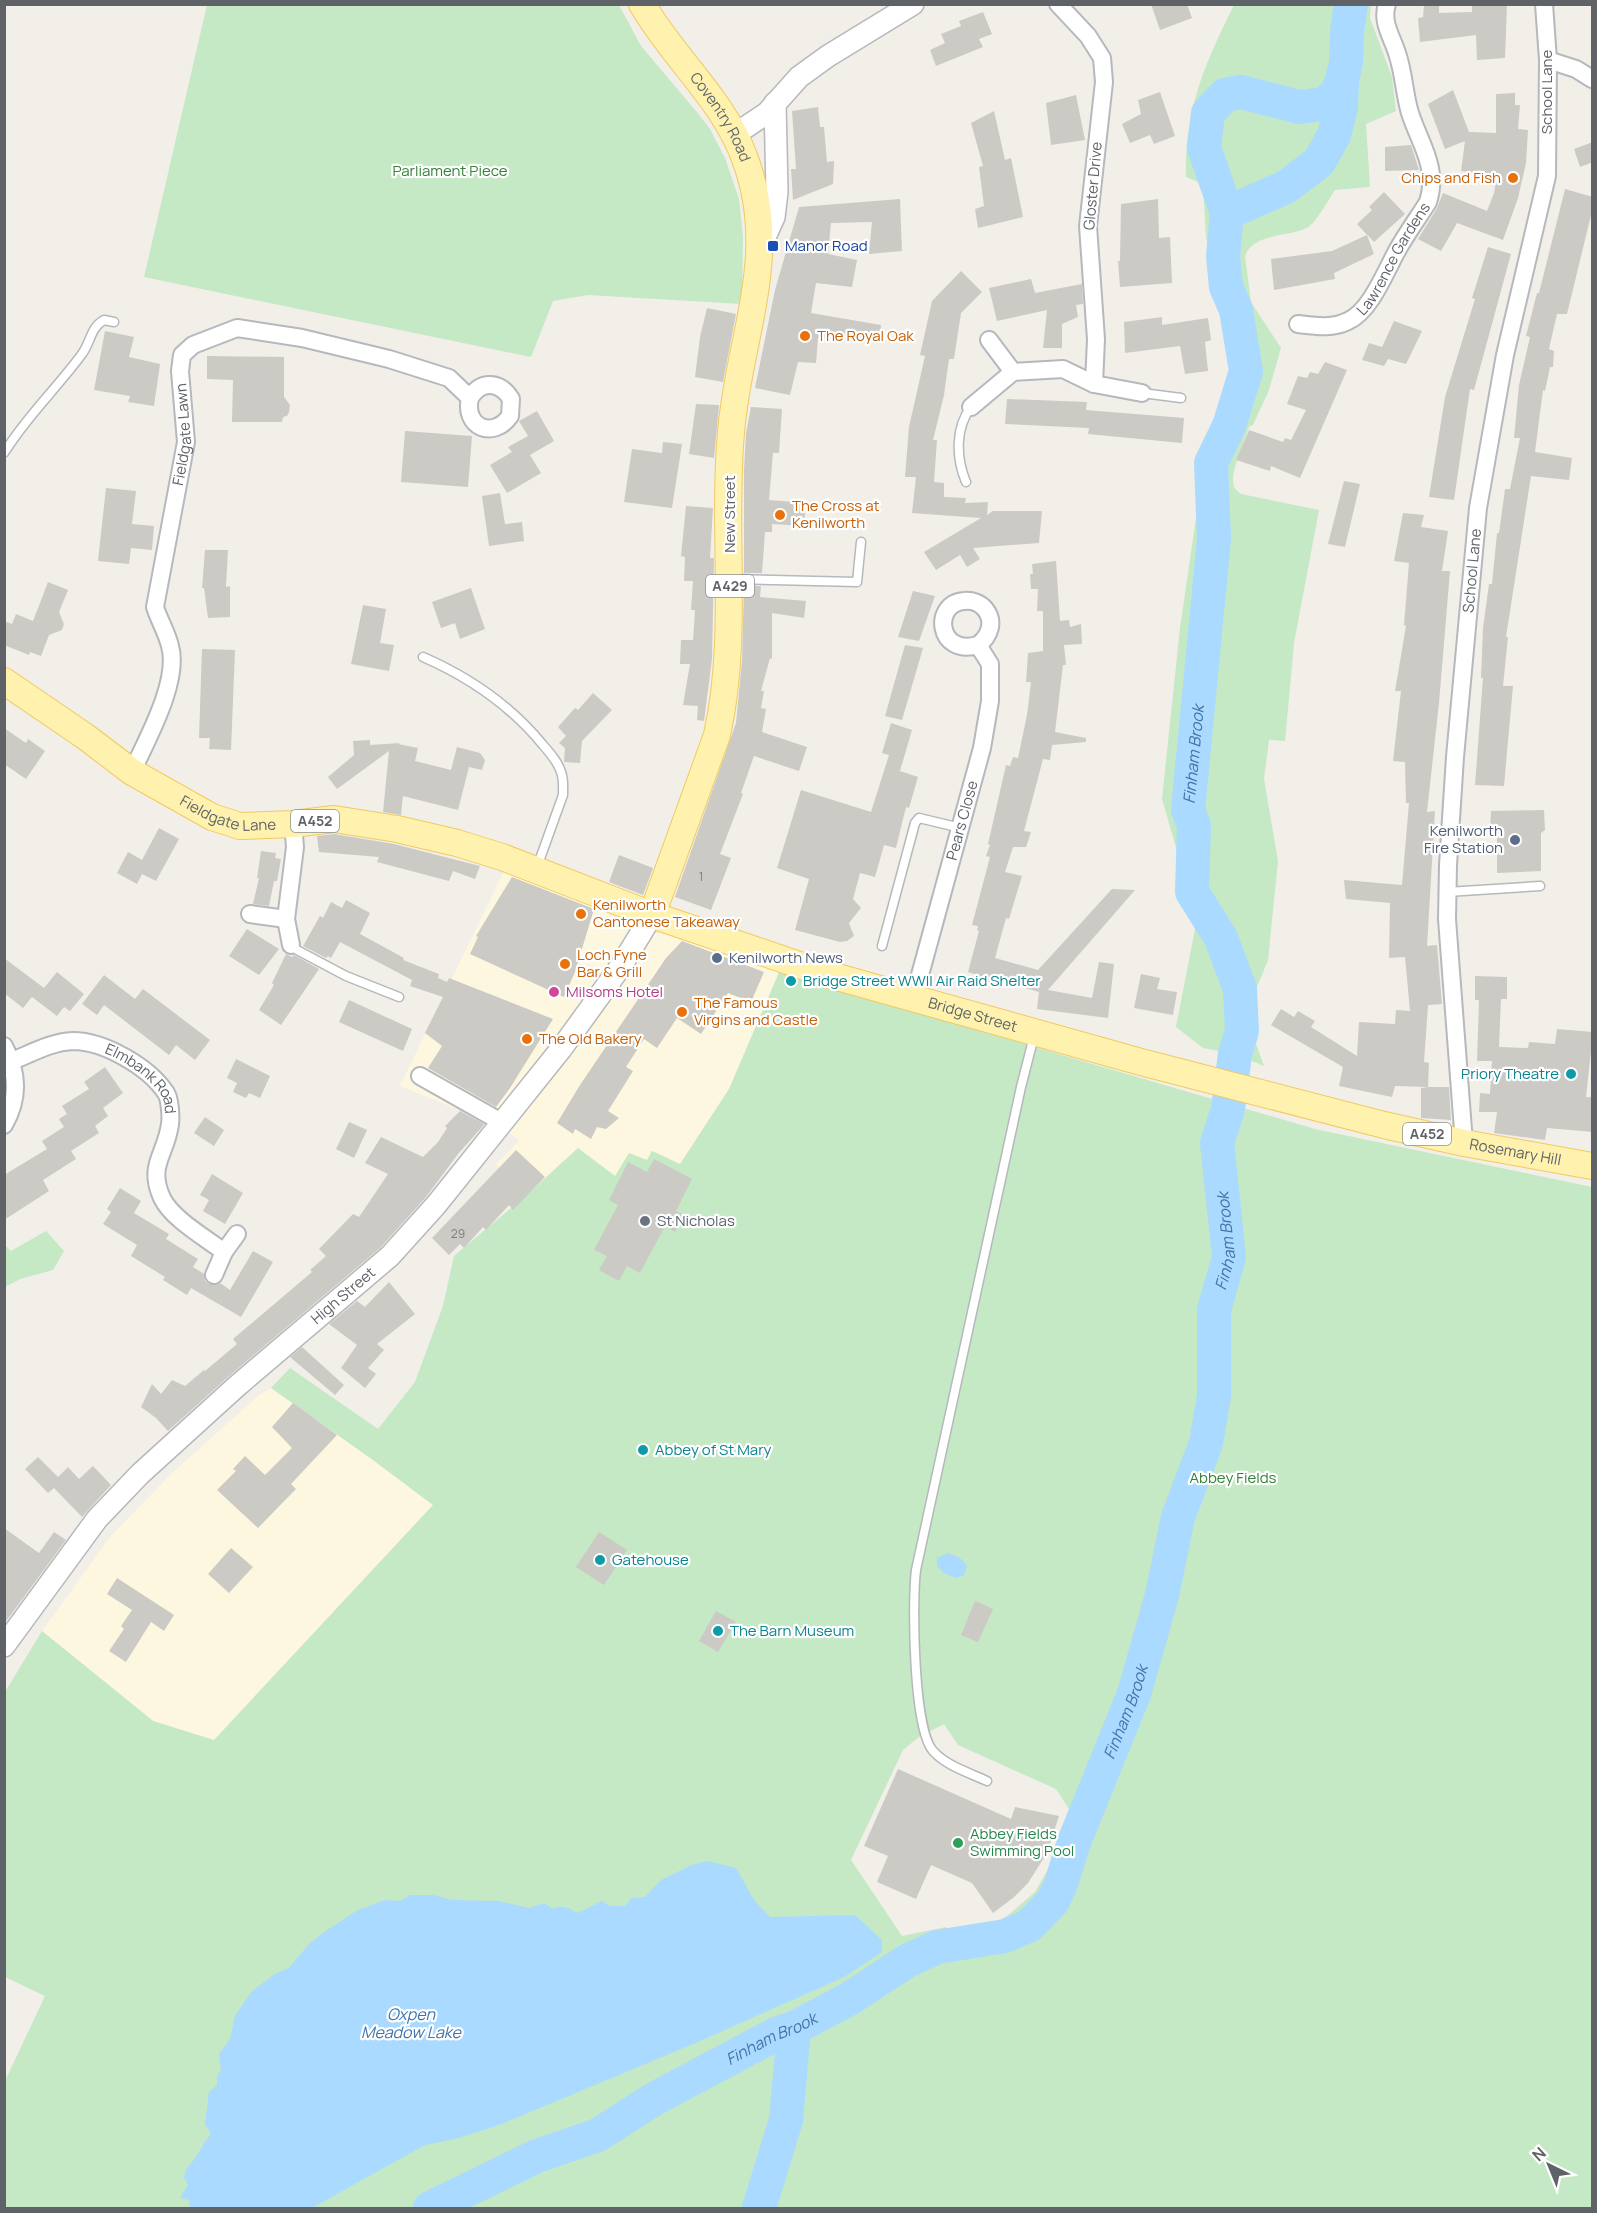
<svg xmlns="http://www.w3.org/2000/svg" width="1597" height="2213" viewBox="0 0 1597 2213" font-family="Manrope,sans-serif">
<rect width="100%" height="100%" fill="#f1efe8"/>
<path fill="#fef7e0" d="M506,867L597,904L618,924L656,933H671L780,970L729,1089L680,1164L653,1151L647,1160L615,1176L564,1160L528,1194L496,1164L519,1141L493,1119L482,1127L469,1114L400,1086Z
M271,1388L373,1460L433,1505L214,1740L154,1721L42,1631L111,1536L171,1474L258,1396Z"/>
<path fill="#c5e8c5" fill-rule="evenodd" d="M207,5H619L641,46L696,111L710,129L725,158L739,199L743,237L742,304L588,295L553,301L531,357L144,277Z
M1234,5H1371L1370,18L1392,77L1396,111L1366,124L1370,187L1335,190C1329,199 1315,224 1307,228C1288,237 1253,233 1245,256L1251,302L1281,348L1269,390L1253,425L1249,427C1245,440 1229,474 1234,487C1235,489 1239,493 1241,494L1319,510L1294,643L1285,741L1269,740L1264,779L1278,861L1268,960L1254,994L1251,1030L1264,1066L1235,1054L1203,1048L1176,1027L1195,929L1187,902L1177,851L1162,799L1180,628L1200,491L1207,449L1232,385L1237,364L1220,302L1206,237L1203,184L1186,177C1184,111 1205,63 1234,5Z
M780,970L820,984L1315,1129L1592,1187V2208H4L5,2081L45,1996L5,1977V1692L42,1631L153,1721L214,1740L433,1505L373,1460L271,1388L290,1368L378,1429L415,1382L443,1306L454,1256L528,1194L578,1148L615,1176L629,1153L647,1160L652,1151L680,1164L729,1089ZM944,1724L958,1745L1056,1789L1069,1809L1055,1857L1035,1892L998,1924L948,1933L946,1927L902,1936L851,1860L903,1750L919,1737Z
M46,1231L64,1251L53,1270L20,1279L5,1287V1245L11,1251Z"/>
<path fill="#aadaff" d="M948,1553L960,1558L967,1566L964,1575L956,1578L944,1573L937,1566V1558Z
M707,1861L736,1868L754,1900L770,1917L855,1915L882,1940V1952L844,1977L698,2042L499,2125L455,2139L425,2145L312,2208H194L190,2207L189,2200L180,2198L188,2185L184,2178L186,2169C197,2159 201,2145 211,2134L205,2124L209,2092L217,2085V2076L221,2070L219,2054L230,2039L235,2016L252,1991L275,1974L289,1968L309,1944L324,1932L358,1910L385,1900L400,1901L410,1895H434L451,1900L498,1901L529,1908L544,1903L553,1909C562,1903 569,1909 578,1913L602,1901L610,1906H626L631,1898L645,1897L661,1880L692,1865Z"/>
<g fill="none" stroke-linecap="round" stroke-linejoin="round">
<g stroke="#aadaff" stroke-width="34">
<path d="M1227,213L1286,187L1319,162L1334,135L1341,107L1342,81"/>
<path id="s1" d="M430,2208L537,2156L598,2135L654,2099L776,2034L794,2028L849,1999L907,1961L937,1947L1005,1936L1030,1925L1053,1901L1061,1884L1074,1842L1134,1694L1162,1595L1178,1517L1206,1443L1214,1396V1310L1229,1257L1217,1143L1228,1109L1235,1054L1242,1031L1240,989L1221,938L1192,892L1194,825L1188,810L1214,539L1211,463L1229,426L1246,371L1236,310L1226,287L1223,256L1227,213L1204,148L1208,113L1225,95L1241,92L1299,107L1323,104L1335,95L1342,81L1346,62L1347,31L1351,4"/>
<path d="M759,2208L786,2120L794,2028"/>
</g>
</g>
<path fill="#cccac5" d="M1151,4H1187L1192,18L1160,30Z
M1439,4V13L1472,12V5L1507,4L1505,58L1477,60L1476,35L1420,42L1418,18L1423,17L1424,6Z
M983,12L992,34L979,39L983,47L936,66L930,50L945,43L941,34L961,26L959,21Z
M1453,90L1469,132L1496,133V94L1515,93V105H1520L1518,129L1528,130L1526,163L1518,198L1503,240L1457,223L1441,251L1418,239L1437,208L1443,193L1487,211L1494,193L1497,176L1461,171L1465,141L1445,149L1428,104Z
M1160,92L1175,136L1154,144L1150,135L1130,143L1122,124L1141,114L1138,100Z
M1076,95L1085,140L1051,145L1046,103Z
M818,107L820,127H824L827,162L834,161L833,184L793,200L791,169H796L792,111Z
M994,111L1005,160L1011,158L1023,217L978,228L975,209L984,206L979,167L983,166L971,123Z
M1593,142V162L1580,167L1574,149Z
M1411,145L1419,170L1385,171V147Z
M1565,189L1593,197V207L1567,314H1557L1549,349L1554,351L1553,367H1550L1545,391L1543,390L1535,452L1572,458L1569,480L1531,476L1506,637H1508L1503,686H1513L1504,786L1475,785L1483,678H1481L1483,628L1489,584H1492L1497,533H1499L1505,489H1510L1520,438H1514L1519,385L1530,337L1526,336L1537,293H1539Z
M1384,192L1405,214L1374,242L1357,224L1372,210L1369,207Z
M900,199L902,251L869,254L872,222L831,223L828,254L857,260L852,287L816,283L811,313L881,325L879,342L818,338L816,363L798,362L790,395L755,388L775,290L799,207Z
M1158,199L1159,238L1170,237L1172,283L1120,287L1118,261H1120L1121,204Z
M1367,235L1374,254L1334,273L1335,279L1274,290L1271,259L1332,251Z
M1488,247L1511,254L1474,390L1470,389L1454,500L1429,497L1445,397L1475,299L1472,298Z
M961,271L982,292L961,313L954,359H949L944,395L933,440H937L934,482L944,483V497L966,498L965,503L988,502L987,515L993,511H1042L1039,543L973,548L980,559L967,567L960,555L936,570L924,552L981,518L912,513L916,477H905L909,427L925,356L920,355L932,301Z
M1031,279L1035,293L1082,284L1083,304L1076,305L1078,317L1062,324V348H1043L1047,310L997,321L989,288Z
M707,308L736,314L723,382L695,377L700,337Z
M1162,317V325L1208,318L1211,340L1205,342L1208,371L1185,374L1180,346L1125,353L1124,322Z
M1394,321L1422,331L1406,364L1388,359L1384,366L1362,360L1369,343L1382,347Z
M105,331L134,337L129,357L160,364L154,406L128,402L130,396L94,390Z
M207,356L284,357V397L290,405L289,412L287,416L283,417L282,422H232L233,380L207,379Z
M1325,362L1347,370L1300,478L1271,466L1270,471L1236,460L1249,430L1283,442L1285,438L1291,440L1306,410L1287,404L1298,376L1307,378L1310,372L1318,374Z
M1007,399L1087,402L1086,410L1184,418L1182,443L1088,434L1089,428L1005,424Z
M696,404L719,405L714,458L689,454Z
M751,407L782,409L779,453H773L769,500L806,503L804,526L772,524V532H765L762,573H744V470L746,433Z
M537,411L554,441L530,455L541,473L507,493L490,465L512,452L508,447L528,436L519,421Z
M405,431L472,436L468,487L401,482Z
M663,442L682,444L672,508L624,502L632,449L662,453Z
M1344,481L1360,484L1345,547L1328,544Z
M106,488L136,491L132,524L154,526L152,550L131,548L129,564L98,561Z
M500,493L505,524L522,522L524,541L489,546L482,496Z
M686,506L713,508L710,558H714L712,659L704,721L697,720L698,706L683,705L690,664H680L681,640H693L695,610H691L693,581H684L685,557L681,556Z
M1403,513L1424,515L1421,527L1448,531L1442,571H1450L1439,703L1427,812L1435,811L1427,946L1437,945L1442,1004L1428,1005L1424,1062L1429,1063L1428,1087H1449L1451,1120L1421,1118V1088L1428,1087L1395,1086L1392,1097L1339,1086L1343,1067L1271,1025L1281,1009L1294,1017L1298,1011L1315,1021L1311,1027L1357,1056L1359,1022L1395,1024L1396,1010L1410,1011L1405,957L1389,958L1390,903L1346,899L1344,880L1402,885L1409,803H1406L1405,762L1393,761L1401,691H1395L1406,626L1404,625L1409,563L1394,561Z
M205,550H228L226,587L230,586V617L208,618L204,588H202Z
M1056,561L1060,621L1069,620L1070,627L1081,624L1082,644L1064,645L1066,665H1063L1055,732L1086,738V742L1052,745L1050,760L1043,759L1024,831L1031,832L1026,847H1013L1005,872L1022,876L1009,919L1006,918L995,958L1038,970L1112,889L1135,890L1048,990L1092,998L1099,962L1114,964L1108,1018L1037,1009L1039,992L994,979L992,984L976,980L977,975L968,972L979,931L977,930L978,926L972,925L990,857L986,856L990,845L988,844L1006,765L1010,766L1013,757L1018,758L1027,715L1031,682H1026L1028,653L1043,651V611H1037L1038,589H1031L1030,574H1033L1032,564Z
M48,582L68,590L59,612L64,624L62,630L49,635L41,656L30,652L29,655L4,645V621L12,624L16,614L33,621Z
M744,586H761L760,597L806,601L804,618L772,613V659L770,658L761,691H764L761,708L766,709L762,732L807,747L799,771L754,756L741,793L743,794L720,854L731,858L711,910L675,897L736,723L742,661Z
M471,588L485,629L460,639L455,623L441,628L432,602Z
M913,591L935,596L919,641L898,637Z
M363,605L386,609L380,643L394,645L389,671L351,664Z
M905,645L923,648L902,720L885,716Z
M202,649L235,650L231,750L209,749L210,738H199Z
M593,693L612,710L582,741L580,763L564,762L565,748L559,743L566,736L558,727L575,708L578,710Z
M891,723L912,730L900,771L918,777L909,808L906,807L896,848L884,845L875,877L860,873L853,899L861,908L849,923L854,936L847,941L840,942L795,930L809,879L777,868L801,790L871,812L889,755L882,753Z
M4,728L26,743L28,739L45,751L26,779L4,764Z
M370,740V745L400,743L398,744L418,748L415,761L451,770L457,747L480,753L485,760L482,770L469,767L458,810L403,796L401,815L383,812L389,751L337,789L328,777L354,755L353,741Z
M1544,810L1545,830L1541,833V871L1497,873V838L1490,832L1491,811Z
M159,828L179,839L156,881L142,874L137,884L117,873L128,852L142,860Z
M334,834L394,844L480,866L475,879L453,871L449,881L377,862L379,857L319,852L317,836Z
M261,851L276,853L275,858L281,859L277,881H274L269,906L253,904L259,878H257Z
M619,855L653,868L643,895L609,882Z
M512,877L594,909L575,972L564,997L470,954L478,937L476,936Z
M346,900L370,913L360,934L404,958L403,960L439,974L438,978L447,982L449,978L553,1019L510,1088L496,1107L428,1068L442,1046L425,1033L443,997L410,986L412,980L340,942L331,958L328,956L326,958L303,946L320,916L323,918L331,902L342,908Z
M247,929L279,949L259,975L229,956Z
M682,941L764,972L751,1002L728,993L701,1034L677,1018L657,1048L644,1039L626,1067L633,1071L608,1111L619,1118L606,1129L597,1127L591,1139L575,1129L573,1134L557,1123L580,1085L666,958Z
M286,954L292,957L294,955L319,969L281,1025L259,1010L274,985L272,983Z
M4,958L44,988L57,972L84,994L70,1011L64,1007L57,1016L32,997L23,1008L4,993Z
M1141,974L1160,978L1157,989L1177,992L1173,1015L1134,1008Z
M104,975L135,999L143,989L210,1040L195,1060L176,1045L169,1055L104,1005L97,1015L82,1004Z
M1475,976L1507,977V999H1501L1499,1047L1528,1048L1529,1042L1555,1044L1557,1029L1593,1032L1586,1097H1593V1132L1547,1128L1545,1140L1494,1133L1497,1112H1479L1480,1093L1490,1094L1492,1061H1477L1479,1000H1475Z
M349,1000L412,1029L403,1051L339,1022Z
M236,1059L270,1076L260,1098L249,1093L246,1098L233,1092L237,1083L227,1078Z
M105,1067L123,1093L103,1108L108,1116L95,1126L99,1133L71,1151L76,1159L43,1180L49,1191L4,1220V1175L47,1149L42,1141L64,1127L59,1119L67,1114L62,1106L89,1089L84,1082Z
M460,1111L484,1124L483,1126L458,1154L426,1197L381,1247L228,1377L168,1431L156,1418L141,1407L152,1384L161,1394L172,1380L185,1386L204,1370L205,1371L237,1344L233,1339L312,1272L310,1270L326,1256L319,1249L353,1214L359,1217L388,1174L365,1163L381,1137L423,1157L438,1142L447,1128L445,1126Z
M205,1117L224,1130L214,1146L194,1133Z
M349,1122L367,1130L354,1158L336,1149Z
M516,1150L545,1177L513,1210L509,1205L486,1230L483,1227L464,1248L460,1244L449,1255L432,1238Z
M654,1159L692,1179L676,1211L684,1215L675,1232L665,1226L640,1273L627,1266L619,1281L599,1270L607,1256L594,1250L618,1205L609,1200L628,1162L647,1172Z
M212,1174L243,1193L225,1224L203,1211L209,1200L200,1195Z
M120,1188L141,1201L134,1213L169,1234L166,1239L198,1259L193,1267L204,1274L205,1281L209,1284L220,1283L230,1290L253,1251L273,1262L241,1317L191,1288L187,1295L163,1280L165,1277L131,1256L137,1245L103,1224L111,1212L107,1209Z
M389,1282L415,1314L377,1344L384,1350L368,1368L376,1374L365,1388L341,1368L357,1345L329,1324L357,1301L365,1307Z
M302,1347L344,1385L335,1395L290,1357Z
M293,1403L337,1435L291,1484L296,1489L258,1528L217,1490L236,1471L233,1469L245,1456L265,1475L292,1448L272,1427Z
M38,1457L58,1477L68,1467L79,1479L93,1466L111,1485L82,1517L54,1488L48,1493L25,1469Z
M4,1528L39,1553L54,1532L66,1540L4,1624Z
M599,1532L627,1550L604,1585L576,1567Z
M231,1548L253,1567L229,1593L208,1574Z
M117,1578L174,1615L164,1631L151,1622L126,1662L109,1651L124,1629L121,1626L132,1610L107,1594Z
M975,1601L993,1609L978,1642L961,1635Z
M716,1611L736,1622L718,1652L699,1641Z
M898,1769L1011,1819L1015,1807L1059,1816L1047,1853L1028,1883L1013,1898L993,1913L972,1883L931,1865L916,1899L877,1882L888,1856L864,1846Z"/>
<g fill="none" stroke-linecap="round" stroke-linejoin="round">
<g stroke="#b5b8bc" stroke-width="11">
<path id="service" d="M1142,393L1181,398
M4,453C26,417 57,388 82,354C91,342 90,328 104,320L114,322
M966,482C956,458 955,428 971,407
M731,579L857,582L861,542
M423,657C469,677 511,706 543,745C550,753 558,762 561,772C564,780 563,787 563,795L537,867
M1447,892L1540,886
M291,945L297,950L346,976L399,997
M882,946L915,823L919,818L961,828
M987,1781C970,1773 947,1766 934,1752C913,1732 912,1601 916,1570L1021,1087L1032,1044"/>
</g>
<g stroke="#b5b8bc" stroke-width="20">
<g id="minor">
<path d="M1058,4L1088,36L1102,58L1104,82L1088,226L1096,339L1094,384"/>
<path d="M1548,60L1576,69L1592,79"/>
<path id="s2" d="M1298,324C1315,326 1332,329 1348,321C1371,311 1386,270 1398,249C1407,233 1418,218 1428,202C1439,168 1420,144 1410,113C1404,93 1404,73 1397,53C1392,37 1381,22 1387,4"/>
<path d="M989,340L1013,372"/>
<path d="M971,407L1013,372L1063,369L1094,384L1142,393"/>
<path id="s3" d="M132,772C147,739 180,681 170,646C167,633 159,620 155,607L186,442L180,371L182,355L193,345L237,328L302,338L389,359L449,378L470,398C463,427 493,440 510,416L511,399C500,381 481,380 470,398"/>
<path d="M250,914L286,919"/>
<path d="M291,945L286,919L295,847L293,824"/>
<path id="s4" d="M914,997L982,748L990,701V664L978,645C937,657 932,603 964,601C972,600 980,603 985,609C995,621 990,636 978,645"/>
<path d="M4,1046C18,1072 19,1099 4,1125"/>
<path id="s5" d="M12,1061C32,1053 51,1042 73,1041C104,1041 149,1067 166,1093C170,1099 171,1117 170,1124C166,1155 147,1165 162,1198C172,1219 206,1238 224,1252"/>
<path d="M420,1076L503,1123"/>
<path id="s6" d="M1464,1143L1447,919L1448,865L1455,757L1478,508L1505,355L1547,176L1548,60L1544,4"/>
<path d="M214,1275L224,1252L237,1234"/>
</g>
</g>
<g stroke="#b5b8bc" stroke-width="24">
<g id="tertiary">
<path d="M734,135L767,113L799,77L828,56L913,4"/>
<path d="M761,246L774,217L777,192L775,103"/>
<path id="s7" d="M4,1646L97,1519L140,1474L237,1386L390,1256L436,1205L561,1049L621,966L652,915"/>
</g>
</g>
<g stroke="#f2c960" stroke-width="28">
<g id="primary">
<path id="s8" d="M642,4C673,58 724,100 745,159C781,255 739,336 731,432C722,533 739,635 717,735L652,915"/>
<path id="s9" d="M4,681L86,737L132,772L212,817L240,826L293,824L334,819L397,829L457,843L502,857L652,915L823,973L1141,1062L1384,1125L1464,1143L1592,1166"/>
</g>
</g>
<use href="#service" stroke="#fff" stroke-width="8"/>
<use href="#minor" stroke="#fff" stroke-width="16"/>
<use href="#tertiary" stroke="#fff" stroke-width="21"/>
<use href="#primary" stroke="#fff2af" stroke-width="26"/>
</g>
<g fill="#e8710a" stroke="#fff" stroke-width="2">
<circle cx="1513" cy="178" r="6"/>
<circle cx="805" cy="336" r="6"/>
<circle cx="780" cy="515" r="6"/>
<circle cx="581" cy="914" r="6"/>
<circle cx="565" cy="964" r="6"/>
<circle cx="682" cy="1012" r="6"/>
<circle cx="527" cy="1039" r="6"/>
</g>
<rect fill="#1a4fb4" stroke="#fff" stroke-width="2" x="767" y="240" width="12" height="12" rx="3"/>
<g fill="#5c6f8a" stroke="#fff" stroke-width="2">
<circle cx="1515" cy="840" r="6"/>
<circle cx="717" cy="958" r="6"/>
</g>
<g fill="#0f9aa8" stroke="#fff" stroke-width="2">
<circle cx="791" cy="981" r="6"/>
<circle cx="1571" cy="1074" r="6"/>
<circle cx="643" cy="1450" r="6"/>
<circle cx="600" cy="1560" r="6"/>
<circle cx="718" cy="1631" r="6"/>
</g>
<circle fill="#d1479c" stroke="#fff" stroke-width="2" cx="554" cy="992" r="6"/>
<circle fill="#6b7280" stroke="#fff" stroke-width="2" cx="645" cy="1221" r="6"/>
<circle fill="#2e9e5b" stroke="#fff" stroke-width="2" cx="958" cy="1843" r="6"/>
<g text-anchor="middle" stroke-width="4.5" stroke-linejoin="round" paint-order="stroke">
<g font-size="12" fill="#7a7d7f">
<text x="701" y="881">1</text>
<text x="458" y="1238">29</text>
</g>
<g fill="#fff" stroke="#8f9295" stroke-width="1.5">
<rect x="706" y="575" width="48" height="22" rx="4.5"/>
<rect x="291" y="810" width="48" height="22" rx="4.5"/>
<rect x="1403" y="1123" width="48" height="22" rx="4.5"/>
</g>
<g font-size="14" font-weight="bold" fill="#5f6368">
<text x="730" y="591">A429</text>
<text x="315" y="826">A452</text>
<text x="1427" y="1139">A452</text>
</g>
<g font-size="15" fill="#5f6368" stroke="#fff">
<text transform="translate(1547 92) rotate(-90)" y="5">School Lane</text>
<text dy="5" stroke="none"><textPath href="#s8" startOffset="138">Coventry Road</textPath></text>
<text transform="translate(1093 186) rotate(-85)" y="5">Gloster Drive</text>
<text dy="5" stroke="none"><textPath href="#s2" startOffset="129">Lawrence Gardens</textPath></text>
<text dy="5" stroke="none"><textPath href="#s3" startOffset="351">Fieldgate Lawn</textPath></text>
<text transform="translate(730 514) rotate(-90)" y="5">New Street</text>
<text dy="5" stroke="none"><textPath href="#s6" startOffset="574">School Lane</textPath></text>
<text dy="5" stroke="none"><textPath href="#s9" startOffset="264">Fieldgate Lane</textPath></text>
<text dy="5" stroke="none"><textPath href="#s4" startOffset="183">Pears Close</textPath></text>
<text dy="5" stroke="none"><textPath href="#s9" startOffset="1042">Bridge Street</textPath></text>
<text dy="5" stroke="none"><textPath href="#s5" startOffset="147">Elmbank Road</textPath></text>
<text dy="5" stroke="none"><textPath href="#s9" startOffset="1602">Rosemary Hill</textPath></text>
<text dy="5" stroke="none"><textPath href="#s7" startOffset="490">High Street</textPath></text>
</g>
<g font-size="15" fill="#348238" stroke="#fff">
<text x="450" y="176">Parliament Piece</text>
<text x="1233" y="1483">Abbey Fields</text>
</g>
<g font-size="15" fill="#c56008" stroke="#fff" text-anchor="start">
<text x="1501" y="183" text-anchor="end">Chips and Fish</text>
<text x="817" y="341">The Royal Oak</text>
<text x="792" y="511">The Cross at<tspan x="792" dy="17">Kenilworth</tspan></text>
<text x="593" y="910">Kenilworth<tspan x="593" dy="17">Cantonese Takeaway</tspan></text>
<text x="577" y="960">Loch Fyne<tspan x="577" dy="17">Bar &amp; Grill</tspan></text>
<text x="694" y="1008">The Famous<tspan x="694" dy="17">Virgins and Castle</tspan></text>
<text x="539" y="1044">The Old Bakery</text>
</g>
<g font-size="15" fill="#164399" stroke="#fff" text-anchor="start">
<text x="785" y="251">Manor Road</text>
</g>
<g font-size="15" fill="#4e5e75" stroke="#fff" text-anchor="end">
<text x="1503" y="836">Kenilworth<tspan x="1503" dy="17">Fire Station</tspan></text>
<text x="729" y="963" text-anchor="start">Kenilworth News</text>
</g>
<g font-size="15" fill="#0d838f" stroke="#fff" text-anchor="start">
<text x="803" y="986">Bridge Street WWII Air Raid Shelter</text>
<text x="1559" y="1079" text-anchor="end">Priory Theatre</text>
<text x="655" y="1455">Abbey of St Mary</text>
<text x="612" y="1565">Gatehouse</text>
<text x="730" y="1636">The Barn Museum</text>
</g>
<g font-size="15" fill="#b23c85" stroke="#fff" text-anchor="start">
<text x="566" y="997">Milsoms Hotel</text>
</g>
<g font-size="15" fill="#5b616d" stroke="#fff" text-anchor="start">
<text x="657" y="1226">St Nicholas</text>
</g>
<g font-size="15" fill="#27864d" stroke="#fff" text-anchor="start">
<text x="970" y="1839">Abbey Fields<tspan x="970" dy="17">Swimming Pool</tspan></text>
</g>
<g font-size="16" font-style="italic" fill="#4174aa" stroke="#fff">
<text dy="6" stroke="none"><textPath href="#s1" startOffset="1894">Finham Brook</textPath></text>
<text dy="6" stroke="none"><textPath href="#s1" startOffset="1390">Finham Brook</textPath></text>
<text dy="6" stroke="none"><textPath href="#s1" startOffset="904">Finham Brook</textPath></text>
<text x="411" y="2020">Oxpen<tspan x="411" dy="18">Meadow Lake</tspan></text>
<text dy="6" stroke="none"><textPath href="#s1" startOffset="382">Finham Brook</textPath></text>
</g>
</g>
<rect width="1597" height="2213" fill="none" stroke="#5f6368" stroke-width="12"/>
<g transform="translate(1549 2165) rotate(317)" stroke="#ffffff" stroke-width="4.5" paint-order="stroke">
<path d="M0-4.5L10 22L0 15L-10 22Z" fill="#5f6368"/>
<text y="-9" font-size="16" font-weight="bold" text-anchor="middle" fill="#5f6368">N</text>
</g>
</svg>
